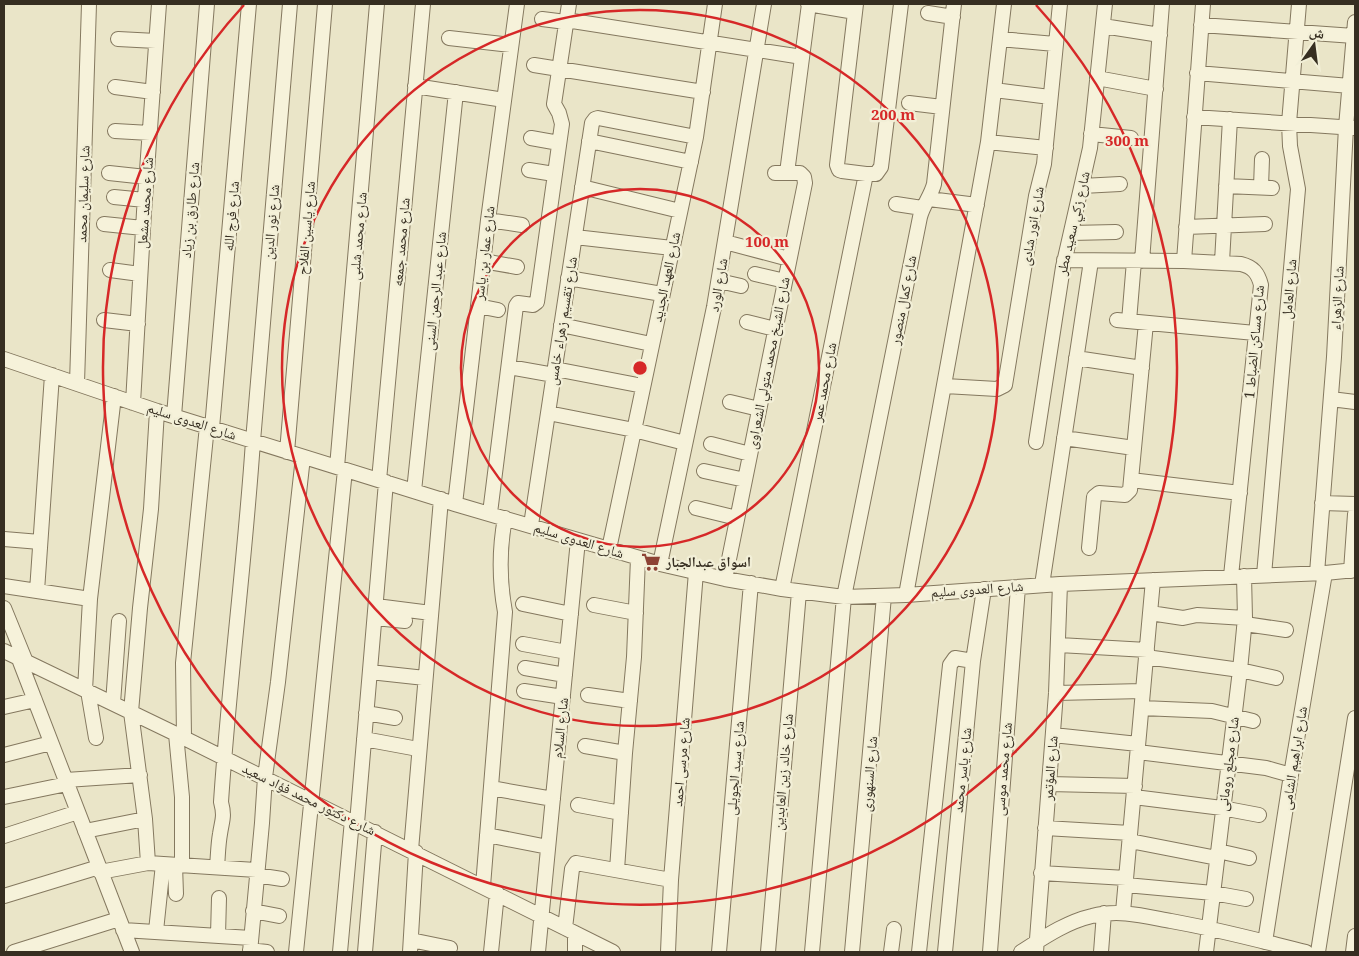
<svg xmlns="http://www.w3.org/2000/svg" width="1359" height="956" viewBox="0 0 1359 956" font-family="'Noto Serif','Noto Naskh Arabic',serif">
<rect width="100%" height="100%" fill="#eae5c8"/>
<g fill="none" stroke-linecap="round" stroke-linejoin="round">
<g stroke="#84785f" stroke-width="16">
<path id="street" d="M808,4L855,12
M856,4L837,165L839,170L842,171L866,174H876L881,167L901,4
M928,13L953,17
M542,19L566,22
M566,20L802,57
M1201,25L1354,36
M1103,26L1160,35
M449,38L511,45
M118,39L156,41
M1000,39L1055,44
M534,65L703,92
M1197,73L1350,86
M1097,78L1156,89
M415,86L504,100
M115,87L153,92
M994,90L1050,97
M909,103L942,107
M1194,117L1355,128
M115,131L150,133
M1091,134L1131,138
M531,138L559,143
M589,141L691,162
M988,142L1046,148
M529,170L554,174
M109,173L146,177
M787,173L809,4
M1082,186L1120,184
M1226,186L1272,188
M582,187L680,211
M1261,187L1262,159
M114,197L145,200
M929,199L977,205
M896,204L922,208
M488,220L522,225
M104,224L143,228
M1186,227L1265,224
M1071,233L1116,232
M575,237L672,248
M725,242L789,259
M1064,260L1184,261L1241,264C1253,267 1258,273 1261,285L1231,576
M483,261L517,267
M1142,261L1162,4
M1184,261L1203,4
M1222,262L1230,119
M110,270L140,274
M755,274L785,281
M568,278L662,294
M719,281L741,286
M478,306L498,310
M104,320L138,324
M1117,320L1255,333
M1129,321L1134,261
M747,322L775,329
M561,325L651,344
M1076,358L1142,368
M4,359L157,411L455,504L660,564L725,579L782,589L844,597L906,595L1060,584L1325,573L1355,570
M509,367L554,375
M555,369L643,386
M77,383L89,4
M945,386L997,389L1005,385L1036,196L1044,164L1060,4
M1331,399L1355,402
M730,402L759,409
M133,403L144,212L159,4
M548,413L634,430L685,443
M174,416L207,4
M212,428L249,4
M1064,438L1134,448
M1036,442L1063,267L1090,148L1105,4
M711,444L750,454
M287,452L325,4
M337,467L377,4
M704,471L745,480
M379,480L423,4
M1131,480L1240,493
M414,491L456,92
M1322,503L1355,504
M455,504L488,220L517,4
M696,508L737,518
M490,513L516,306L518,303L533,305L537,302L562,124L559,113L554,104L569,4
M531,525L592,123L595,119L598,118L696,137
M4,539L40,542
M1089,548L1094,497L1099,493L1125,495L1130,490L1146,323
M609,549L696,137L715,4
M660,564L714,307L764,4
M1351,571L1355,514
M1317,573L1334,357L1346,127L1355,22
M1264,575L1298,189L1290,146L1289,123L1299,4
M725,579L805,183L804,177L800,173H775
M1042,585L1091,261
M4,586L90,599
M782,589L866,174
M37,591L52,375
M906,595L988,142L1004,4
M523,604L571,614
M594,605L636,613
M376,606L431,613
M4,608L26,662
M1150,613L1183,618L1197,615L1245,618
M375,618L405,621
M1245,624L1286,630
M523,644L567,652
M1059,645L1147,650
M4,651L176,734L613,952
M1146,657L1240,670L1276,678
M19,659L132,952
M525,668L565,675
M370,672L425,678
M85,690L90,599L114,396
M88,691L96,738
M524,691L563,697
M1056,693L1143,691
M588,695L630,701
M113,703L119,621
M4,707L35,700
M1142,708L1212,711L1253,721
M366,713L395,718
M176,734L182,797V865
M1053,735L1138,744
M184,737L183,663L207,426
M364,739L418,749
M585,746L625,753
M1138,752L1266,768L1291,775
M4,755L51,743
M66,780L140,775
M1049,784L1135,786
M491,788L553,799
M4,797L67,784
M1134,797L1222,808L1259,815
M578,805L621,813
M357,823L386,482
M1045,828L1130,833
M85,831L145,819
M487,835L548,847
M4,836L78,812
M1130,841L1217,858
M411,850L441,499
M1218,851L1249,858
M148,863L145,819L131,712L140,608L151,509L157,411
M175,865L176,894
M217,867C218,856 218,845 220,834C222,820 225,817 221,802C229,681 245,561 253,441L290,4
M617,870L625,753L634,657L638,558
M100,872L148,863L257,870
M1041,873L1126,878
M256,875L282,879
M1126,885L1213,893L1246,899
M483,886L505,612C499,579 499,550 505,518
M4,896L99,867
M253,911L279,916
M1123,912L1153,580
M565,928L572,869L576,863L671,880
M123,930L251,938
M156,931L163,864
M218,935L219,898
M411,940L450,948
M1265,942L1291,775L1325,573
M250,950L267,952
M14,952L119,919
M250,952L262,823L265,777L278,682L303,457
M296,952L345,470
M340,952L352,820
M365,952L375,832
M410,952L416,852
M491,952L497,893
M538,952L578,540
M575,952V933
M668,952L671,880L696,572
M719,952L751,583
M768,952L799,592
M812,952L844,597L920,217C923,205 931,196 934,184L954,4
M852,952L884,596
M891,952L894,929
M919,952L950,665L955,658L973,661
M945,952L973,661L984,589
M990,952L1018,587
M1021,952C1043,938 1066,922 1092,916C1119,909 1144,916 1171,921C1217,929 1261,941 1306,952
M1036,952L1056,693L1060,584
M1101,952L1104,913
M1206,952L1240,670L1245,618L1244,576
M1318,952L1355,718
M1353,952L1355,936"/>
</g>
<use href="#street" stroke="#f6f2da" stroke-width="14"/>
</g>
<g fill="none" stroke="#d62828" stroke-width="2.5">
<circle cx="640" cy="368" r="179"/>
<circle cx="640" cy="368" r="358"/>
<path d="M1036 5A537 537 0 1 1 244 5"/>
</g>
<defs>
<g id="supermarket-bare" transform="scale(1.5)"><path d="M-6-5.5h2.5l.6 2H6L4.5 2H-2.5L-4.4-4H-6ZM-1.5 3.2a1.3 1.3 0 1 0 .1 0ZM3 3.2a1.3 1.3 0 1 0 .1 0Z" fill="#8d4234" stroke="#f2efd7" stroke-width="2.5" paint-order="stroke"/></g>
</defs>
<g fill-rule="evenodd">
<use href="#supermarket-bare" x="651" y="562"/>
</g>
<g text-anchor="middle" stroke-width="4.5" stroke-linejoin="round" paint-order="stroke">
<g font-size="14" fill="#362e21" stroke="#f2efd7">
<text transform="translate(83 194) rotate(-88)" y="5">شارع سليمان محمد</text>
<text transform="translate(145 203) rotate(-86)" y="5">شارع محمد مشعل</text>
<text transform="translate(190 210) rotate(-85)" y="5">شارع طارق بن زياد</text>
<text transform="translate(231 216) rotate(-85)" y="5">شارع فرج الله</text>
<text transform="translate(271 222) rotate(-85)" y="5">شارع نور الدين</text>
<text transform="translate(1073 223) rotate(-77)" y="5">شارع زكي سعيد مطر</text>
<text transform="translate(1032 226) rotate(-80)" y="5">شارع انور شادى</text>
<text transform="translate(306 228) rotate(-85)" y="5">شارع ياسين الفلاح</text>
<text transform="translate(358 236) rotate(-85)" y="5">شارع محمد شلبى</text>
<text transform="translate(401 242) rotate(-85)" y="5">شارع محمد جمعه</text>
<text transform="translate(484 253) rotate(-83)" y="5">شارع عمار بن ياسر</text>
<text transform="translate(666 277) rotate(-78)" y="5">شارع العهد الجديد</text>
<text transform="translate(718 285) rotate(-80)" y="5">شارع الورد</text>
<text transform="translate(1289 289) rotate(-85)" y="5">شارع العامل</text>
<text transform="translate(435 291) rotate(-84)" y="5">شارع عبد الرحمن السنى</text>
<text transform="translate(1337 298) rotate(-87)" y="5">شارع الزهراء</text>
<text transform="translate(903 300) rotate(-79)" y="5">شارع كمال منصور</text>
<text transform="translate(562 321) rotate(-81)" y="5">شارع تقسيم زهراء خامس</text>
<text transform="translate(1254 342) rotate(-85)" y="5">شارع مساكن الضباط 1</text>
<text transform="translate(768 363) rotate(-79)" y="5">شارع الشيخ محمد متولي الشعراوى</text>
<text transform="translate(824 382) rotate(-79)" y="5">شارع محمد عمر</text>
<text transform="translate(192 421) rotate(18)" y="5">شارع العدوى سليم</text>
<text transform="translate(579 540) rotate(17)" y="5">شارع العدوى سليم</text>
<text transform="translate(977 589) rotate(-4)" y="5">شارع العدوى سليم</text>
<text transform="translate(560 728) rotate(-84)" y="5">شارع السلام</text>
<text transform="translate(1294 758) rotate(-81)" y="5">شارع ابراهيم الشامى</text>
<text transform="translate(681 762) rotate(-85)" y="5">شارع مرسى احمد</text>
<text transform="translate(1228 764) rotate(-83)" y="5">شارع مجلع رومانى</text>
<text transform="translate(735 768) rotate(-85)" y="5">شارع سيد الجويلى</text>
<text transform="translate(1050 768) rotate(-85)" y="5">شارع المؤتمر</text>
<text transform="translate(1003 769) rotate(-85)" y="5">شارع محمد موسى</text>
<text transform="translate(962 770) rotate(-84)" y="5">شارع ياسر محمد</text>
<text transform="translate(783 772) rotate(-85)" y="5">شارع خالد زين العابدين</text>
<text transform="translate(869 774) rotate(-85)" y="5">شارع السنهورى</text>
<text transform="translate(309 799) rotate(26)" y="5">شارع دكتور محمد فؤاد سعيد</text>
</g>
<g font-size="14" font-weight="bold" fill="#362e21" stroke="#f2efd7" text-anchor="start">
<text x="666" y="567">اسواق عبدالجبار</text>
</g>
</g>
<circle cx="640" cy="368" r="8" fill="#d62828" stroke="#f2efd7" stroke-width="2.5"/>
<g font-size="15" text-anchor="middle" font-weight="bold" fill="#d62828" stroke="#f2efd7" stroke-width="4.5" stroke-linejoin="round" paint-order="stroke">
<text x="893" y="120">200 m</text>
<text x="1127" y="146">300 m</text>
<text x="767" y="247">100 m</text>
</g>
<rect width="1359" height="956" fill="none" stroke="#362e21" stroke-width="10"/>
<g transform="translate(1314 45) rotate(14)" stroke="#f2efd7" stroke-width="4" paint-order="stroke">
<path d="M0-4L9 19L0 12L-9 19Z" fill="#362e21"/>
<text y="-8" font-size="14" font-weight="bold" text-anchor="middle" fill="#362e21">ش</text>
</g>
</svg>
